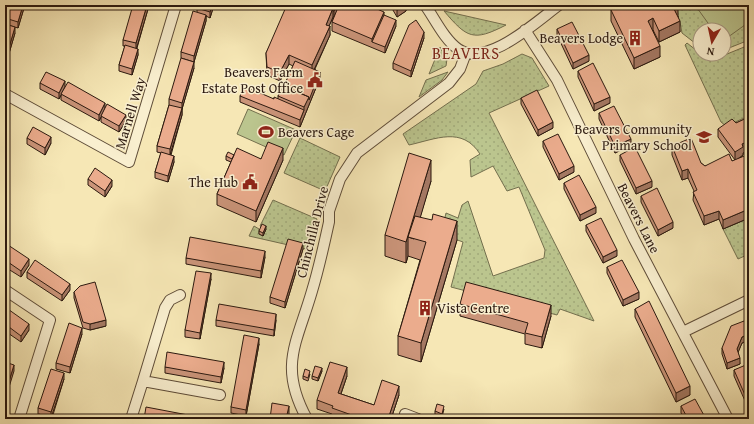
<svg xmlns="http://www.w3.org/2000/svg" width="754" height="424" viewBox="0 0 754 424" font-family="'Gentium Book Plus',serif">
<defs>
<pattern id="grass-dots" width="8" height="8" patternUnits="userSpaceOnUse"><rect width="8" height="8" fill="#bbc58e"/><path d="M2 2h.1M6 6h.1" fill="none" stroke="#a1a979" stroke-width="1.8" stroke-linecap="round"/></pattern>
</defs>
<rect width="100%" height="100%" fill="#f6e7b5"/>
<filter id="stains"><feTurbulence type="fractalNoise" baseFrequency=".005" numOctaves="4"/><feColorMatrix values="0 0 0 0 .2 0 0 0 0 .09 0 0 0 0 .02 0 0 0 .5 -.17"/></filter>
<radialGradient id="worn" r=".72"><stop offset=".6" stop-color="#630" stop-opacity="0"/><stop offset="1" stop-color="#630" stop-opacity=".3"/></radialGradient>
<path fill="url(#grass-dots)" stroke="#736f4e" d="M672,5H749V40L724,50V30H700V47L682,33L680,22Z
M444,11L506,25C473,42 467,38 444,11Z
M687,43L710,61L749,45V116L726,126L721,122L685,45Z
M440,47L447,59L446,66L429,74Z
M522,54L532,58L549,86L489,113L594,321L560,309L557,315L451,287L463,242L441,234L446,213L458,218L462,205L468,201L493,276L544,258L545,250L519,187L507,191L493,166L471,177L470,160L480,154C462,126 436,139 409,145L403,134L476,84L483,71L503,64Z
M448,72L442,80L419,97L426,80Z
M300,138L340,157L325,191L284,173Z
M273,200L317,219L309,246L306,249L249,236L254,226L259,229V234L263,236L266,229L260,226Z
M749,218V254L738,259L723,229Z"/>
<path fill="#bbc58e" stroke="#736f4e" d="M695,5H749V22L724,40V30H713Z
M248,109L296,130L284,155L237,134Z"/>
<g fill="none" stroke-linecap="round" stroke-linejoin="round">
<g stroke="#5e4c38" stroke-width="12">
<path id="minor" d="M425,5C435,19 444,39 458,49C486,69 537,21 559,5
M525,30L557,80L634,239L728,419
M5,94L129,162L176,5
M5,290L50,320L19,419
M683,332L749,300
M143,381L165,308L170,300L180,295
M405,414L418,419
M131,419L143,381L220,395
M307,419C278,366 297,343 312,291C319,268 324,245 329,222V211L340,179L357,153L449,83L460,69L466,53"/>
</g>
<use href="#minor" stroke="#f9efcf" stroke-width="10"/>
</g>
<path fill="#ca9479" stroke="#2b190f" d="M24,5V8L18,28L8,25L15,33L5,67V18Z
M148,5V9L137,48L138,55L132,75L119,71V65L125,46H123V40Z
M214,5L210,18L206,16V21L194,62L181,58V52L197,13V8Z
M291,5L384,15L396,26L385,53L332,31V22L334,17H333L329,26L330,35L315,69L320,78L300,127L240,102V96L278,99V96L284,86L293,66L289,64L280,81L267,75L266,53Z
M390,5H406V11L397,17Z
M611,10L678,16L680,32L659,42L653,30L660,57L634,69L611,21Z
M557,29L589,61L573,69L557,35Z
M424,38L411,77L393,69V63Z
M194,68L182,109V115L171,155L174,162L168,182L155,178V172L161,153L157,152V146L169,105V99Z
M578,71L610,103L594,111L578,77Z
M40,83L65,87L59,99L40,89Z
M61,94L105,108L126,121L119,132L101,122V117L99,121L61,100Z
M521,98L553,128L538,136L521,104Z
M599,113L631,145L615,153L599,119Z
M749,117V150L743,153V155L740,158L749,155V218L723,229L719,219L704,225L693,200L694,191L688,178L682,180L672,155V146L701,163L705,166L732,161L735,160L718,137V129L736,123Z
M27,138L51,143L45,155L27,144Z
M543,141L574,172L559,180L543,147Z
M234,155L261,159L283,160L256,222L217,205V194L231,162L226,160V156Z
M620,155L652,187L636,194L620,161Z
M88,179L112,186L105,197L88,185Z
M431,181L420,217L457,240L421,362L398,355V336L420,260L408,256L406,263L385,256V235Z
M564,183L596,213L580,221L564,189Z
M641,196L673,228L658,236L641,202Z
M586,225L617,256L603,263L586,231Z
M266,229L263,236L259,234V231Z
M5,243L29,265L21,277L5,267Z
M303,249L285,308L270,303V297Z
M265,257L261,278L186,264V258Z
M607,267L639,299L623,306L607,273Z
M27,272L70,290L62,301L27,278Z
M211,279L200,339L185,337V330Z
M74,292L106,326L90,330L83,328L74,298Z
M460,304L551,316L542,348L525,344V334L460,316Z
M5,307L29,330L21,342L5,331Z
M635,309L690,395L676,402L635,317Z
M216,320H276L274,336L216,326Z
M82,334L70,373L56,369V363Z
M749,340L742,343L738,352L740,364L727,369L722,354V348Z
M259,344L246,416L231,413V407Z
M749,366V410L734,376V370Z
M165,367L224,368L221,383L165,373Z
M322,371L318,381L312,379V376Z
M310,374L308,381L303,379V376Z
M347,376L341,394L374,405L399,395L391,419H338L332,417V414L317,409V400Z
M64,379L52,418V419L38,414V408Z
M681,406L706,419H685L681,413Z
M444,409L442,417L435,415V411Z"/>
<path fill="#a47863" stroke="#2b190f" d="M23,5H24V8L18,28V22Z
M147,5H148V9L136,50V43Z
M212,5H214L210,18V12Z
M337,5H340L334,17V11Z
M406,5V11L397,17V10Z
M333,8V17L326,33V25Z
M678,8V19L674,9Z
M384,12V21L372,42V39Z
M206,15V21L194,62V56Z
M653,18V30L648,32V21Z
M396,20V26L385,53V47Z
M680,21V32L659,42V31Z
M330,26V35L312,74V65Z
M15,27V33L5,67V61Z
M424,32V38L411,77V71Z
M660,46V57L634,69V58Z
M138,49V55L132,75V69Z
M289,55V64L280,81V72Z
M589,55V61L573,69V63Z
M194,62V68L182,109V115L170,155V149L182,109V103Z
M320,72V78L300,127V120L304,110V107Z
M65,81V87L59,99V93Z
M610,97V103L594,111V104Z
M105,103V109L99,121V115Z
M126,115V121L119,132V126Z
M553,122V128L538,136V130Z
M51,137V143L45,155V148Z
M631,139V145L615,153V146Z
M749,141V150L743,153V155L735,161V152L742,144Z
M283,148V160L256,222V211Z
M174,156V162L168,182V176Z
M431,160V181L414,239L408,237V256L406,263V242Z
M574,166V172L559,180V174Z
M688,169V178L682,180V171Z
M112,180V186L105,197V191Z
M652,181V187L636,194V188Z
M596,207V213L580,221V215Z
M749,209V218L723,229V220Z
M719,211V219L704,225V216Z
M457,221V240L421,362V343Z
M673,222V228L658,236V230Z
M266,226V229L263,236V233Z
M303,243V249L285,308V302Z
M617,250V256L603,263V257Z
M265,251V257L261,278V271Z
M29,259V265L21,277V271Z
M211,273V279L200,339V333Z
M70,284V290L62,301V295Z
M639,292V299L623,306V300Z
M551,305V316L542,348V337Z
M276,314V320L274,336V330Z
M106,320V326L90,330V324Z
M29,324V330L21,342V336Z
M82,328V334L70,373V367Z
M749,334V340L742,343L737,355V349L742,337Z
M259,338V344L246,416V410Z
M740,358V364L727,369V363Z
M224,362V368L221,383V377Z
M14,365V371L5,400V394Z
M347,367V376L338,402V393Z
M322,368V371L318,381V378Z
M64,373V379L51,418V412Z
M399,386V395L391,419H388Z
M690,386V395L676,402V393Z
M289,406V415L288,419H286Z"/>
<path fill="#ebac8d" stroke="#2b190f" d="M9,5H23L18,22L5,18Z
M133,5H147L136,43L123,40Z
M198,5H212L210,12L197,8Z
M291,5H326L333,8L326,25L330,26L312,65L289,55L280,72L267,67L266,53L286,7L289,9Z
M326,5H337L334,11H333V8Z
M339,5H368L384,12L372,39L332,22Z
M394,5H406L397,10Z
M622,5H676L678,8L674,9L680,21L659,31L653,18L648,21L660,46L634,58L611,10Z
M193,11L206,15L194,56L181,52Z
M384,15L396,20L385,47L372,42Z
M416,20L424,32L411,71L393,63L409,25Z
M572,22L589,55L573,63L557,29Z
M5,24L15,27L5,61Z
M125,45L138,49L132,69L119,65Z
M181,58L194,62L182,103L169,99Z
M295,61L320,72L309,100V97L284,86Z
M593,63L610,97L594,104L578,71Z
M46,72L65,81L59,93L40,83Z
M68,82L105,103L99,115L61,94Z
M244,86L274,99V97L304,110L300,120L240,96Z
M283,86L309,97L304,107L278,96Z
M537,90L553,122L538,130L521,98Z
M107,104L126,115L119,126L101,116Z
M169,105L182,108L170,149L157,146Z
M614,106L631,139L615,146L599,113Z
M749,117V141L742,144L743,147L735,152L718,129L732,119L736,123Z
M33,127L51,137L45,148L27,138Z
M558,134L574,166L559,174L543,141Z
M691,138L701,163L705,166L729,154L732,161L749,154V209L723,220L719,211L704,216L693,192L697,190L688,169L682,171L672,146Z
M268,142L283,148L256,211L217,194L237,148L261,159Z
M635,147L652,181L636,188L620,155Z
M161,152L174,156L168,176L155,172Z
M228,152L234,155L232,159L226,156Z
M409,153L431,160L406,242L385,235Z
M95,168L112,180L105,191L88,179Z
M579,175L596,207L580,215L564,183Z
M657,188L673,222L658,230L641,196Z
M433,214L457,221L421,343L398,336L426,242L408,237L415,216L432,220Z
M601,218L617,250L603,257L586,225Z
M262,224L266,226L263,233L259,231Z
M190,237L265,251L261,271L186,258Z
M288,239L303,243L285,302L270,297Z
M5,243L29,259L21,271L5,260Z
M35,260L70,284L62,295L27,272Z
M622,260L639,292L623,300L607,267Z
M196,271L211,273L200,333L185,330Z
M95,282L106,320L90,324L83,322L74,292L80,286Z
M466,282L551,305L542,337L525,333L528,323L460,304Z
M649,301L690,386L676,393L635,309Z
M219,304L276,314L274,330L216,320Z
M5,307L29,324L21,336L5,324Z
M744,321L749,334L742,337L737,349L740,358L727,363L722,348L731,326Z
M69,323L82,328L70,367L56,363Z
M244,335L259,338L246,410L231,407Z
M167,352L224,362L221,377L165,367Z
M5,362L14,365L5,394Z
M330,362L347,367L338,393L374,405L382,380L399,386L388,419H373L370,418V419H363L332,408L333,406L317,400Z
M748,364L749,366V404L734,370Z
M315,366L322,368L318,378L312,376Z
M51,369L64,373L51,412L38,408Z
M305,369L310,371L308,378L303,376Z
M695,399L706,419H688L681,406Z
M272,403L289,406L286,419H270Z
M437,404L444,406L442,414L435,411Z
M146,407L188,415V419H144Z
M39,414L52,418V419H37Z
M194,415L214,419H193Z"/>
<defs>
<g id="building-bare" transform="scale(1.2)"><path d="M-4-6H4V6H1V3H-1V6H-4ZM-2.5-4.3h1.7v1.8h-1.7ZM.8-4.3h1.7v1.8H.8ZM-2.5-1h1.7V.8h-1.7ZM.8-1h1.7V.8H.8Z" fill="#8f2418" stroke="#f9efcf" stroke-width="2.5" paint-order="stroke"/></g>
<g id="civic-bare" transform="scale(1.2)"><path d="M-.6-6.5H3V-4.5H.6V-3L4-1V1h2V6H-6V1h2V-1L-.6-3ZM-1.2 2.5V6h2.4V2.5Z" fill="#8f2418" stroke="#f9efcf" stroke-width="2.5" paint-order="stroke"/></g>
<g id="stadium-bare" transform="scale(1.2)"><path d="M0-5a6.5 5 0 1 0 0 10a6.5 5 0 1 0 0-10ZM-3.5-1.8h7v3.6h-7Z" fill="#8f2418" stroke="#f9efcf" stroke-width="2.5" paint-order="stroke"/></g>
<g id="school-bare" transform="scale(1.2)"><path d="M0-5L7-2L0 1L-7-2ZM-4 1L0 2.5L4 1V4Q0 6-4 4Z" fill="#8f2418" stroke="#f9efcf" stroke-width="2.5" paint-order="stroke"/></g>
</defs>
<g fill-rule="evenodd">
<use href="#building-bare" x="635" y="38"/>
<use href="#civic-bare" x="315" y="80"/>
<use href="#stadium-bare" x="266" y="132"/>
<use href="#school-bare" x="704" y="137"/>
<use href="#civic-bare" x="250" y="182"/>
<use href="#building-bare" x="425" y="308"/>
</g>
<g text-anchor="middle" stroke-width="3" stroke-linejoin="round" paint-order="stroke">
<g font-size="14" fill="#2b190f" stroke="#f9efcf" text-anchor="end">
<text x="623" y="43">Beavers Lodge</text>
<text x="303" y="77">Beavers Farm<tspan x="303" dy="16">Estate Post Office</tspan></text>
<text x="692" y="134">Beavers Community<tspan x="692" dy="16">Primary School</tspan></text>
<text x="278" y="137" text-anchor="start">Beavers Cage</text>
<text x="238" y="187">The Hub</text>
<text x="437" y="313" text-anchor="start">Vista Centre</text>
</g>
<g font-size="14" fill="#2b190f" stroke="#f9efcf">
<text transform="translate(130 113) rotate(-73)" y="5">Marnell Way</text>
<text transform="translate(639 218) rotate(63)" y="5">Beavers Lane</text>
<text transform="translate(312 232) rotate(-76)" y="5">Chinchilla Drive</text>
</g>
<g font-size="16" letter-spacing="1" fill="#7a1f14" stroke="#f9efcf">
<text x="466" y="59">BEAVERS</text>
</g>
</g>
<rect width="754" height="424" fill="none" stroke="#f6e7b5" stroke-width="20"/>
<rect x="6" y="6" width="742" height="412" fill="none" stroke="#2b190f" stroke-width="2"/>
<rect x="10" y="10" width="734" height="404" fill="none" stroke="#2b190f"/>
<g transform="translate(712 42) rotate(189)"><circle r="19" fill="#f9efcf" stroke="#a79982"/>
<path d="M0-3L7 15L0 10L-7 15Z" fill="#8f2418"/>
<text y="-6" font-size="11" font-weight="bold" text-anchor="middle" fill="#2b190f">N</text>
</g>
<rect width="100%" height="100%" filter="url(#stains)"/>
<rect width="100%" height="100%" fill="url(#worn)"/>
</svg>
